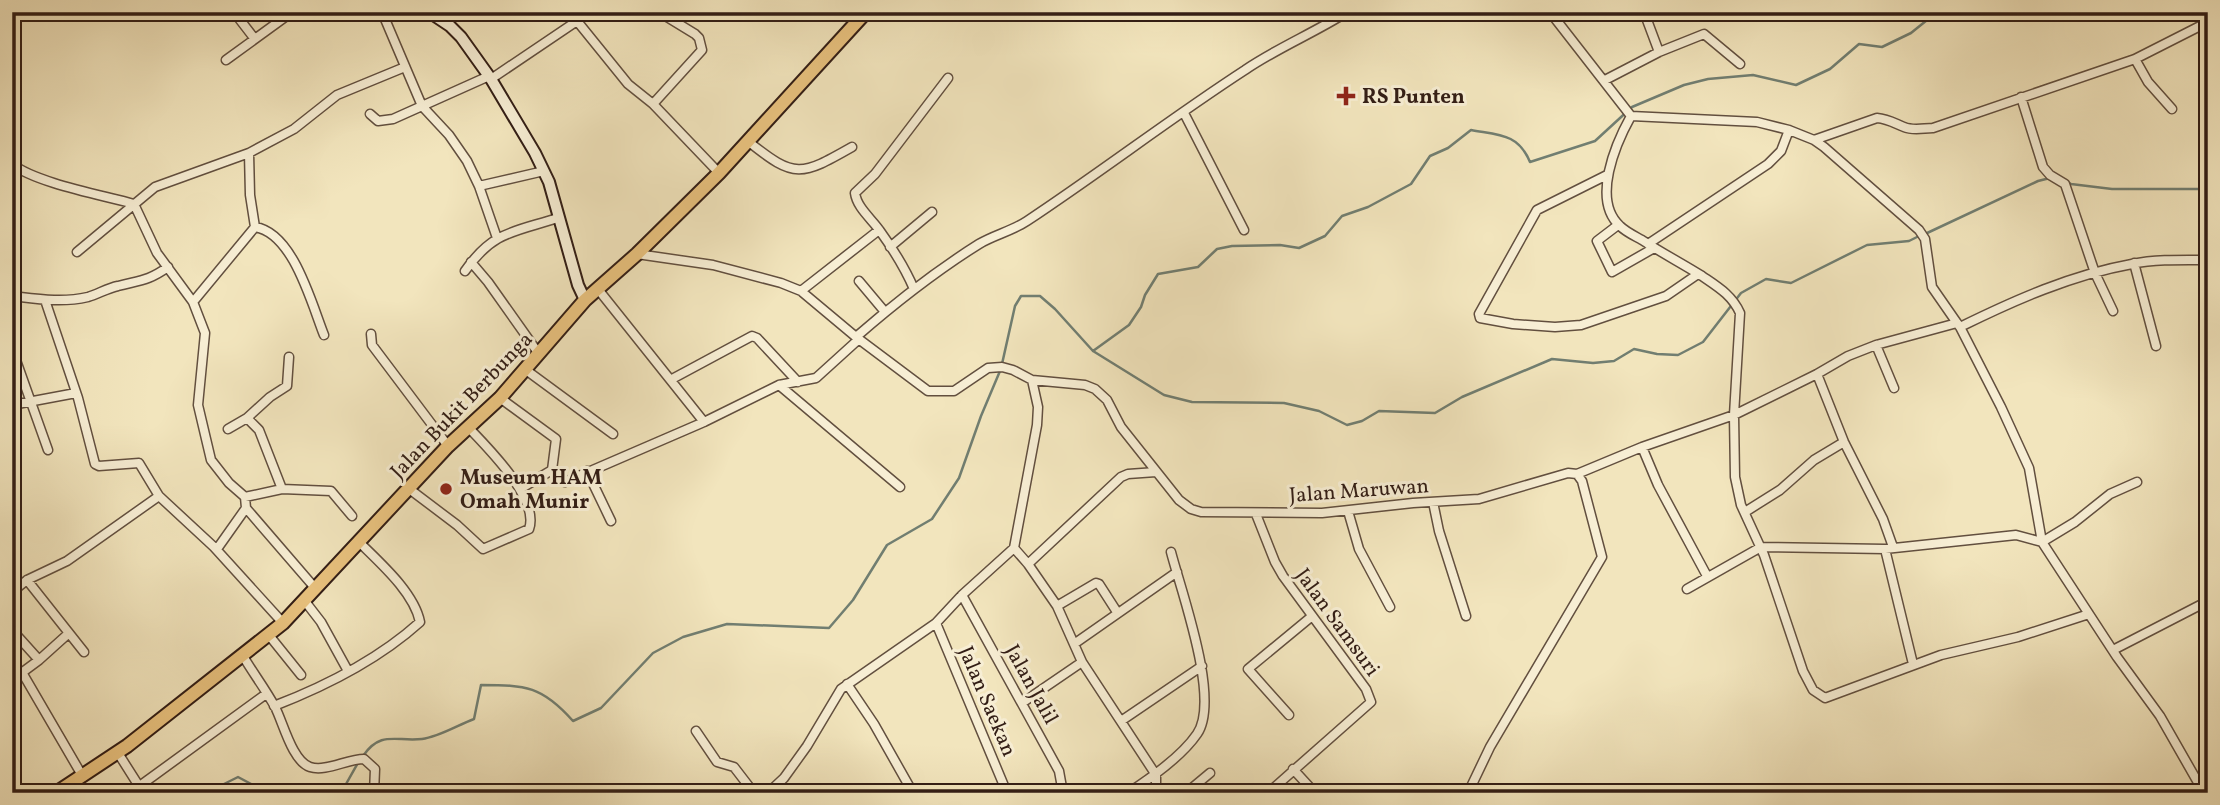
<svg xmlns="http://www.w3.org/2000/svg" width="2220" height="805" viewBox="0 0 2220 805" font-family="Vollkorn,serif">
<rect width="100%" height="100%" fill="#f2e5bd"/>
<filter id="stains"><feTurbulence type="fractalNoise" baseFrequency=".00286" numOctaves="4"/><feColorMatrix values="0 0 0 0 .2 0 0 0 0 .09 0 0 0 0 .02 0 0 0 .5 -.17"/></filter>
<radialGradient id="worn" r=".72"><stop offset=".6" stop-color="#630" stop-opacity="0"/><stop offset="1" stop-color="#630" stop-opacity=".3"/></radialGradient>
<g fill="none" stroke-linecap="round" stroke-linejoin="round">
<path stroke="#717e71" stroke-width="2.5" d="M2066,181L2071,184L2112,189H2204L2208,187
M1925,234L2038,181L2050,178
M1093,351L1129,325L1141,307L1145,295L1158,274L1198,267L1217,249L1232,246L1280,245L1299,248L1325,236L1342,216L1368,207L1411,184L1430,156L1448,148L1471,130C1498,135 1518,133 1530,162L1595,141L1632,107L1684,85L1708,79L1753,75L1796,85L1830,69L1859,44L1882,47L1911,33L1937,12
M1002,364L1015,306L1021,296H1040L1055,309L1093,351L1164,395L1192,402L1284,403L1319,411L1347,425L1362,421L1379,411L1435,413L1462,397L1552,359L1593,363L1614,361L1634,349L1657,354L1678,355L1703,342L1741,293L1766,279L1791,283L1867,245L1909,241L1919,236
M363,756C381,730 396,742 422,739C439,737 458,725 474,719L481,685C526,685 542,686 573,721L601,708L653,653L683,637L727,624L829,628L853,600L887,545L932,519L959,478L981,416L1000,371
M206,793L238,777L268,793
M341,793L359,761"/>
<g stroke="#624f3f" stroke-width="11">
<path id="street" d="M234,12L254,38
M382,12L422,106L449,135L467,161L479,186L497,238
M1550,12L1631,116
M1644,12L1659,52
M12,22L22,12
M2135,59L2148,82L2172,109
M226,60L292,12
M491,79L577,21L628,84L653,104L719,173
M1605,80L1659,52L1704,34L1740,64
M2021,97L2043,167L2050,175L2065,184L2095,273L2113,311
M653,104L702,50L699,38L695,34L659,12
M1184,113L1244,230
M370,114L378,121L393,119L489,76
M1631,116C1616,143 1591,200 1620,226C1626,232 1635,236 1642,240C1662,253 1683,264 1702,276C1718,287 1732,295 1740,313L1734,415L1817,374L1848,356L1876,345L1957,323L1960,327C2015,300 2071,275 2132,264C2157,259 2183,260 2208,260
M1631,116L1757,122L1789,130L1814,140L1824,147L1919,230L1925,239L1932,287L1957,323
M1814,140L1877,118C1888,119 1894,123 1904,127C1913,131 1924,128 1933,128L2135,59L2208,22
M749,142C795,179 801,176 852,147
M12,164C36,183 102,195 134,204L157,253L193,302L205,333L198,405L211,460L229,483L245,497
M1607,175L1537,210L1479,314L1480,318L1513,324L1555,327L1581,325L1666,296L1698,274
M479,186L544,171
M1618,225L1597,241L1612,272L1654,248
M255,227L250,195L249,153L294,129L337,95L405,67
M1648,244L1768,164L1781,151L1789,130
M890,247L932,212
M77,252L155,187L249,153
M637,254L713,265L781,283L801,291L856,337L928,391H954L988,368L1002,367L1013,370L1032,380L1085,385L1095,389L1107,400L1121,427L1179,500L1191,509L1201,512L1322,513L1413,503L1479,499L1568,473L1577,474L1642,447L1734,415L1735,477L1741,505L1764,555L1803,671L1813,690L1825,698L1941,655L2018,637L2089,614
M471,262L488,282L539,354
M2134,263L2156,346
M465,271C493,231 514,232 558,218
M859,281L885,312
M597,288L704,422
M914,289C905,268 893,249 880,231C872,219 857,208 855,193L875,174L948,78
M801,291L879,230
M12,296C38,299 62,303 88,297C98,294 108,288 118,286C141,280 148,281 168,267
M45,300L78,398L95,464L99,466L139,463L159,496L214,547L283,623
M193,302L255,227C293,233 311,302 324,335
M1960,327L2001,407L2029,468L2042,542L2117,657L2160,716L2204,793
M371,334L372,345L448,446
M856,337C895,303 936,271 979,244C994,235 1012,231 1027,221C1101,172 1171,118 1245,70C1277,48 1314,33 1347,12
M1876,345L1894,388
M12,349L48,450
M526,370L613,434
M1817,374L1844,442L1883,519L1893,547
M672,379L752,336L757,338L798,382
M779,385L900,487
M500,398L556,439L552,470
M12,405L76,393
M228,429L247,418
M1642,447L1658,485L1707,576
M587,471L611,521
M408,488L457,525L483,549L529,529C540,499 487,447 468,427
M282,489L259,430L247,418L270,397L287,386L289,357
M520,489L552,470L565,482L704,422L779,385L816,378L859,339
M1433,502L1439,531L1466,616
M1348,511L1359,549L1390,607
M1745,512L1780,490L1814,460L1844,442
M1256,514L1275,562L1283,576L1366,689L1371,702L1268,793
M1014,548L1037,425L1038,407L1032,380
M217,549L246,508
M1885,549L1913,664
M1028,564L1121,477L1128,474L1156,472
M27,580L84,652
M315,588L246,508L245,497L282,489L331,491L352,516
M1687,589L1761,547L1885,549L2016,535L2042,542L2075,522L2110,494L2137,482
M12,592L27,580L67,561L159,496
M962,595L1059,771L1063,793
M304,600L321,622L348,671
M1057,606L1096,583L1099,584L1117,612
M936,623L1007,793
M12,630L39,660L12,680
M268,634L301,675
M1074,644L1177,572
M2113,650L2208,601
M243,656C253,673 266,690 275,707C283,722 292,761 310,767C326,772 347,759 364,759L375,769L374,793
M39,660L69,633
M23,674L83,777
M847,684L874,724L913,793
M1022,703L1082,662
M274,706C326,686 379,659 420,622C414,592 379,562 358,541
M1289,715L1248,669L1311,617
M1121,721L1202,666
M696,731L717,762L734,767L754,793
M118,753L137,783L141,785L266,694
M1293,769L1315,793
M768,793L784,778L807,746L841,689L936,623L962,595L1014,548L1028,564L1057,606L1082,662L1156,775V793
M1128,793C1151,778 1182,756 1197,734C1221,700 1181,591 1171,552
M1186,793L1210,773
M1468,793L1490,747L1602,557L1582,481L1577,474"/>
</g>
<g stroke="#321d15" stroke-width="14">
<path id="secondary" d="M429,12L450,26L461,37L491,79L535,153L549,182L578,285L585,300"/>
</g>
<g stroke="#321d15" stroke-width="16">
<path id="primary" d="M56,793L127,746L283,623L448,446L500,398L585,300L637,254L719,173L866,12"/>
</g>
<use href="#street" stroke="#f7eed4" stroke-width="8"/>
<use href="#secondary" stroke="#f7eed4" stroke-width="10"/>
<use href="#primary" stroke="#e9c27e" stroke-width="12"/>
</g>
<g fill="#8f2418" stroke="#f7eed4" stroke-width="2.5">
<path d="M1342.5 85.5h7v7h7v7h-7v7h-7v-7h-7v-7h7z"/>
<circle cx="446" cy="489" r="7"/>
</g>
<g text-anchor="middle" stroke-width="6" stroke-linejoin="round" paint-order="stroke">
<g font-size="21" font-weight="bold" fill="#321d15" stroke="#f7eed4" text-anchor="start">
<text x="1362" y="103">RS Punten</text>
<text x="460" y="484">Museum HAM<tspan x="460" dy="24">Omah Munir</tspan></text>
</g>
<g font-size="21" fill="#321d15" stroke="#f7eed4">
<text transform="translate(461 405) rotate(-46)" y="7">Jalan Bukit Berbunga</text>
<text transform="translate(1359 490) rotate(-4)" y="7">Jalan Maruwan</text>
<text transform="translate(1338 622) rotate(54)" y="7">Jalan Samsuri</text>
<text transform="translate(1032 684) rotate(61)" y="7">Jalan Jalil</text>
<text transform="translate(988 701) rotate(67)" y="7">Jalan Saekan</text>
</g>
</g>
<rect width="2220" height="805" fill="none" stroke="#f2e5bd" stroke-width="42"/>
<rect x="14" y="14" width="2192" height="777" fill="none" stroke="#321d15" stroke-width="3.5"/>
<rect x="21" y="21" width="2178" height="763" fill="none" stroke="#321d15" stroke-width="2"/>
<rect width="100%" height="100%" filter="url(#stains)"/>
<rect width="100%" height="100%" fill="url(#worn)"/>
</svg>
